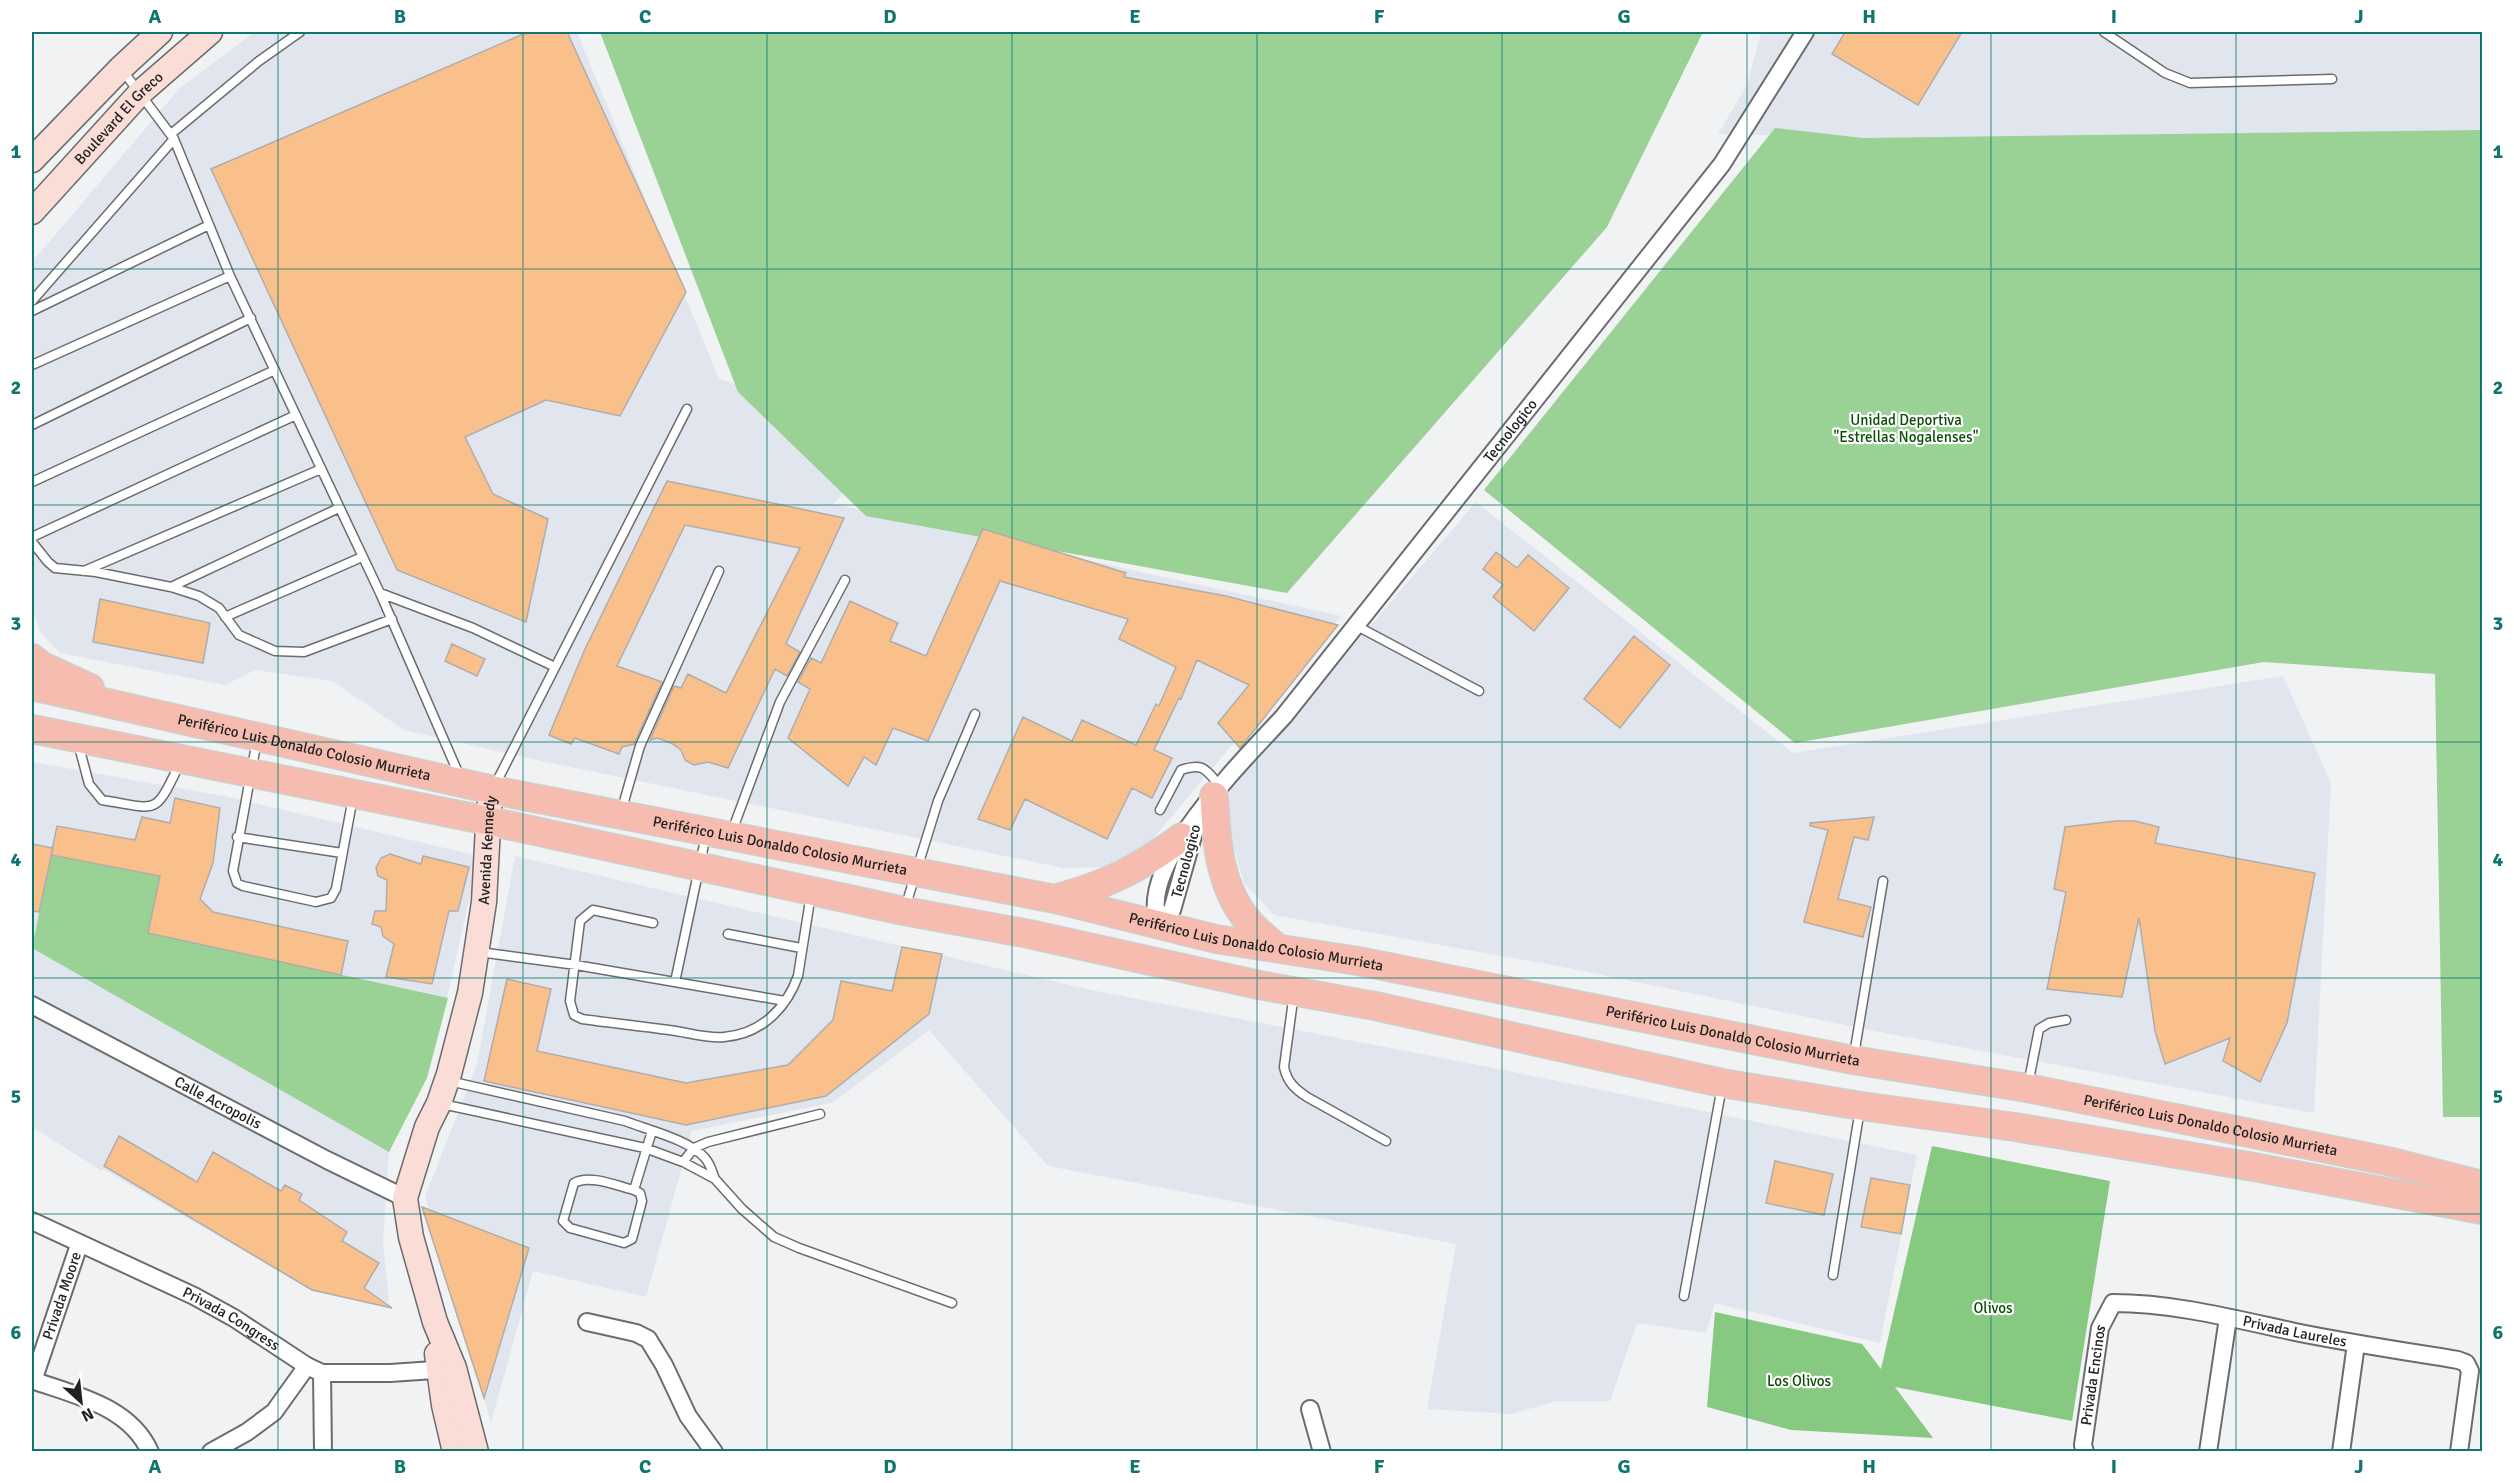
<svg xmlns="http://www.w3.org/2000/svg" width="2514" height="1483" viewBox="0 0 2514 1483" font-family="Signika,sans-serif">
<rect width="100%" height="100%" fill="#f1f2f4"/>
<path fill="#e1e6ee" d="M254,32H577L719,379L893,431L834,504L1341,616L1146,847L1116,867L1063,868L541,761L404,730L332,681L255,670L225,685L60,653L40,632L32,606V262L179,89Z
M1761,32H2482V153L1718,134L1747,85Z
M1476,502L1793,753L2283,676L2331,783L2314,1113L1875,1031L1568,968L1274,915L1244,883L1229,831L1230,790Z
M32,762L224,796L479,856L438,1038L389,1152L383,1241L389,1302L312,1291L103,1169L102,1171L32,1127Z
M515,856L1091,990L1499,1069L1917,1155L1880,1343L1715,1303L1706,1333L1637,1323L1610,1401H1556L1512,1414L1427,1409L1456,1244L1048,1166L929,1030L832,1103L692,1131L646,1297L533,1271L491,1423L425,1197L477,1064Z"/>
<path fill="#9ad194" d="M600,32H1703L1607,227L1287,593L866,516L738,392Z
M1775,128L1863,138L2482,130V1117H2443L2435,674L2264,662L1795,743L1484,490Z
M51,855L160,876L149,933L448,998L427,1078L389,1152L32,948Z"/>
<path fill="#88c981" d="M1932,1146L2110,1181L2072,1421L1895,1387L1933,1438L1791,1430L1707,1407L1715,1312L1862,1344L1881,1369Z"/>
<path fill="#fac08b" stroke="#afadac" stroke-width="1.5" d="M528,32H567L686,292L620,416L546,400L465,437L493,494L548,519L526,622L397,570L211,169Z
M1845,32H1962L1918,105L1832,54Z
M667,481L844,518L786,644L800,652L787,676L775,669L728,768L708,762L694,765L685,760L681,750L671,743L657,738L650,740L674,686L681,688L688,674L726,693L800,548L685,525L617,666L662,682L634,744L622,747L619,754L575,738L571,744L549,735L585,649Z
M983,529L1126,573L1124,577L1226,596L1338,625L1240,748L1218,723L1249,685L1197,660L1181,699L1179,698L1154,750L1172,758L1152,798L1132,788L1107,839L1025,799L1010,830L978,819L1023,717L1072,741L1082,720L1136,745L1156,704L1159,706L1176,667L1119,639L1128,619L1000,581L928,741L893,728L876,765L864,757L848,786L788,738L810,689L798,682L811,658L821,663L850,601L898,623L890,641L926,656Z
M1496,552L1517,568L1528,555L1569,588L1534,631L1493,597L1503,585L1483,569Z
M100,599L210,623L203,663L93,642Z
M1634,636L1670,665L1620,728L1584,699Z
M452,644L485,659L477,676L445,661Z
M175,798L220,808L213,863L200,899L213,912L348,941L341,975L148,933L160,876L51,855L57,826L135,840L142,817L170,823Z
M1874,817L1868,840L1854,837L1838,899L1871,907L1863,937L1804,922L1828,830L1810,826V823Z
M2116,821H2135L2159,827L2155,843L2315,873L2287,1023L2260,1082L2223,1061L2230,1038L2165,1064L2155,1031L2139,918L2122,997L2047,989L2066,892L2054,889L2065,827Z
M32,844L53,848L39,912L32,911Z
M390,854L421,864L423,856L469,867L458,911H449L432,984L386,977L394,944L383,936L381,927L372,924L375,911H386L387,880L378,876L376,868L381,858Z
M902,947L942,954L929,1014L826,1096L686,1125L484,1081L507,979L551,989L537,1051L686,1083L788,1065L833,1020L841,981L892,991Z
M119,1136L197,1182L213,1152L281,1191L285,1185L302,1194L299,1200L347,1232L342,1241L379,1263L364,1288L392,1308L312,1290L104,1166Z
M1775,1161L1833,1174L1824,1215L1766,1203Z
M1871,1178L1910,1185L1901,1234L1861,1227Z
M422,1207L529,1248L484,1398Z"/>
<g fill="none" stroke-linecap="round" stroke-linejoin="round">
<g stroke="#6b6c6d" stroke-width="11">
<path id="lane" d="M2104,32L2165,73L2190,83L2332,79
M123,71L174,139L230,276L380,593L460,777
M171,134L259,61L300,32
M32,301L174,139
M32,311L209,225
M32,365L230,276
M32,425L251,318
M32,482L275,370
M32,537L296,415
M32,542L48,562L55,568L96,572L171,587L199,596L219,608L239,635L275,651L304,652L392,619
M84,571L321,469
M171,587L339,508
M380,593L473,628L555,667
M225,617L362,557
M1355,625L1479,691
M257,740L233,871L237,883L243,886L316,902L331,898L336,889L353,797
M78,743L89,784L102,800C159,809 154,817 180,763
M495,785L687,409
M1160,810L1181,770C1204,762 1206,770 1220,786
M621,812L640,746L719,571
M731,834L780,702L845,580
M237,837L342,853
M905,908L938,801L975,714
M653,923L593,910L580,921L570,1001L574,1015L582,1019C611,1023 640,1026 669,1030C687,1032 707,1039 724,1037C761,1034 786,1009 798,976L811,894
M728,934L801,948
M479,952L576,965L785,1001
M675,982L706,835
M1294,993L1284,1067C1287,1082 1295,1089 1307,1097L1386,1141
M1854,1055L1883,881
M449,1081L625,1121C648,1130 690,1140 705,1158C711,1165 712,1172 715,1179
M2028,1085L2039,1029L2049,1023L2066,1020
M442,1104L645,1148L683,1162L715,1179L742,1209L774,1237L799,1248L952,1303
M683,1162L694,1148L708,1142L820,1114
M634,1190L640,1193L642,1201L632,1239L624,1243L570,1228L563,1221L574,1183C590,1174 617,1186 634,1190L652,1131
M1833,1275L1860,1109
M1684,1296L1722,1086"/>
</g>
<g stroke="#6b6c6d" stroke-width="20">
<g id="street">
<path id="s1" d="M1199,815L1172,910L1159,923C1135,865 1247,757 1284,716L1722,164L1805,32"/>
<path id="s2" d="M32,1005L327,1160L405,1198"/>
<path id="s3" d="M32,1221L194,1296L234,1318L307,1366L322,1373H390L449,1369"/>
<path d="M587,1322L636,1333L648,1339L664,1365L688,1416L714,1452"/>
<path d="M322,1373L323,1452"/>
<path d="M32,1380C74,1395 130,1406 150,1452"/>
<path id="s4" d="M33,1381L79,1245"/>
<path d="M1310,1409L1322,1452"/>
<path d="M211,1452L247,1432L274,1412L307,1366"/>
<path id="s5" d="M2085,1452L2083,1445L2100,1328L2113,1303C2174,1303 2235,1319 2295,1332C2349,1343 2403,1351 2458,1360L2466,1363L2470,1371L2459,1452"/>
<path d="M2208,1452L2228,1318"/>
<path d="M2341,1452L2356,1344"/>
</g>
</g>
<g stroke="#6b6c6d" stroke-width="27">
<g id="secondary">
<path d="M32,160L121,68L160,32"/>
<path id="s6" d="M32,212L141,92L210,32"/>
<path d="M437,1354L444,1405L455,1452"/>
<path id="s7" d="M476,1452L454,1368L435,1322L411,1237L405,1198L427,1127L439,1103L449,1074L470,993L484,902L489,808L493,790"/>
</g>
</g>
<g stroke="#cecece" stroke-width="30">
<g id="primary">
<path d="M32,658L42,666L90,688"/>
<path id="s8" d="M32,686L493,790L1055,899L1216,939L1358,961L1853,1060L2027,1088L2392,1162L2482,1185"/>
<path d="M32,729L489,821L904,911L1029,934L1259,985L1375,1006L1722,1083L1861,1106L2015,1127L2254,1167L2482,1210"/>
<path d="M1214,796C1216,839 1219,889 1250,923C1258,932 1268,940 1277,948"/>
<path d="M1058,898C1111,883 1138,869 1182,837"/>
</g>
</g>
<use href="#lane" stroke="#fff" stroke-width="8"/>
<use href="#street" stroke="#fff" stroke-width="16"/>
<use href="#secondary" stroke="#faddd7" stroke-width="24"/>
<use href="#primary" stroke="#f5bcaf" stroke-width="27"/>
</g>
<path fill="none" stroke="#0f766e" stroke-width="1.5" stroke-opacity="0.55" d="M278,32V1452M523,32V1452M767,32V1452M1012,32V1452M1257,32V1452M1502,32V1452M1747,32V1452M1991,32V1452M2236,32V1452M32,269H2482M32,505H2482M32,742H2482M32,978H2482M32,1214H2482"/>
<g text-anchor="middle" stroke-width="4.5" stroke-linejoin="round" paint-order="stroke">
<g font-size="15" fill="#222" stroke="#fff">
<text dy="5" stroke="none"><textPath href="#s6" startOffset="128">Boulevard El Greco</textPath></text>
<text dy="5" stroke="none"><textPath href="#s1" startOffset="732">Tecnologico</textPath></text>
<text dy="5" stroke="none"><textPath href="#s8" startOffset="279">Periférico Luis Donaldo Colosio Murrieta</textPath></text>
<text dy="5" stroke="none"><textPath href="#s8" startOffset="765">Periférico Luis Donaldo Colosio Murrieta</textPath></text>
<text dy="5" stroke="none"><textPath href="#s7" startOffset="624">Avenida Kennedy</textPath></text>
<text transform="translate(1186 861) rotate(-75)" y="5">Tecnologico</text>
<text dy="5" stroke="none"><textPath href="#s8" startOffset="1251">Periférico Luis Donaldo Colosio Murrieta</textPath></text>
<text dy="5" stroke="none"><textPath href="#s8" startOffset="1737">Periférico Luis Donaldo Colosio Murrieta</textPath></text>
<text dy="5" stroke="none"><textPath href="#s2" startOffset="210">Calle Acropolis</textPath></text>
<text dy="5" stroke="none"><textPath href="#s8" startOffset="2223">Periférico Luis Donaldo Colosio Murrieta</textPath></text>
<text dy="5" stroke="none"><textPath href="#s4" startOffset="90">Privada Moore</textPath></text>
<text dy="5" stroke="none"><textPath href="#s3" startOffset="222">Privada Congress</textPath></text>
<text dy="5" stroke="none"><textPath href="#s5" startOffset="338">Privada Laureles</textPath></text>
<text dy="5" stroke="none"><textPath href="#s5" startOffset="78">Privada Encinos</textPath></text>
</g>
<g font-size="15" fill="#0a4e05" stroke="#fff">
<text x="1906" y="425">Unidad Deportiva<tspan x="1906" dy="17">"Estrellas Nogalenses"</tspan></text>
<text x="1993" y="1313">Olivos</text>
<text x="1799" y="1386">Los Olivos</text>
</g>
</g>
<rect width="2514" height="1483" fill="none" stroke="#ffffff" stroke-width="66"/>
<g transform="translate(81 1402) rotate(153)" stroke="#ffffff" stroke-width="4.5" paint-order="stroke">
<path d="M0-4.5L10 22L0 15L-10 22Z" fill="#222222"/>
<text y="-9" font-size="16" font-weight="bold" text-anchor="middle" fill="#222222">N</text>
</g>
<rect x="33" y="33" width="2448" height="1417" fill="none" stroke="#0f766e" stroke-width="2"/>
<g font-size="20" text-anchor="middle" font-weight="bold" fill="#0f766e">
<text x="155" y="23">A</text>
<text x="400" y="23">B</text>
<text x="645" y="23">C</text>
<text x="890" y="23">D</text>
<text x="1135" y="23">E</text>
<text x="1379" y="23">F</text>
<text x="1624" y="23">G</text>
<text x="1869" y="23">H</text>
<text x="2114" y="23">I</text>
<text x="2359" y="23">J</text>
<text x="16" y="158">1</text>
<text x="2498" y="158">1</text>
<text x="16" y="394">2</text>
<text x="2498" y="394">2</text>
<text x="16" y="630">3</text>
<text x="2498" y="630">3</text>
<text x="16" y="866">4</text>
<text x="2498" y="866">4</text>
<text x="16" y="1103">5</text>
<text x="2498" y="1103">5</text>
<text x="16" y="1339">6</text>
<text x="2498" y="1339">6</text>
<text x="155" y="1473">A</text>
<text x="400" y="1473">B</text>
<text x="645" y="1473">C</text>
<text x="890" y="1473">D</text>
<text x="1135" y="1473">E</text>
<text x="1379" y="1473">F</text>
<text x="1624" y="1473">G</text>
<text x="1869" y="1473">H</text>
<text x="2114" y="1473">I</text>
<text x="2359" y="1473">J</text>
</g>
</svg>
